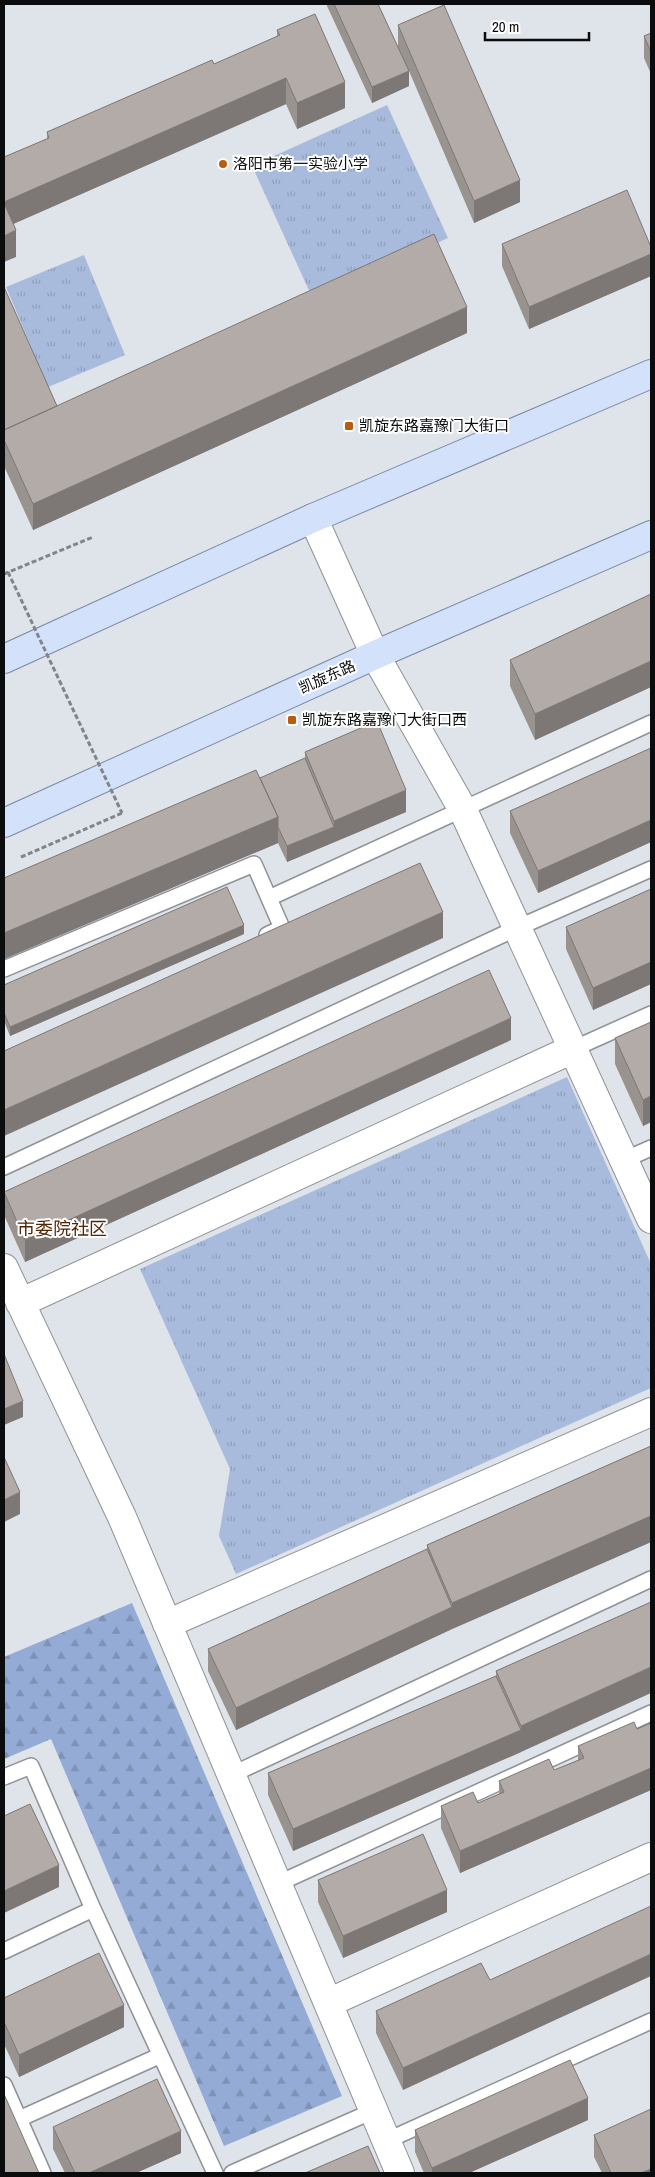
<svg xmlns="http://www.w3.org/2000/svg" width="655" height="2177" viewBox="0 0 655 2177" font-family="'Archivo Narrow','Noto Sans SC',sans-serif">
<defs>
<pattern id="grass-tufts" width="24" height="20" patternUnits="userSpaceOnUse" patternTransform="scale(1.25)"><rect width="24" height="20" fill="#a9bbdc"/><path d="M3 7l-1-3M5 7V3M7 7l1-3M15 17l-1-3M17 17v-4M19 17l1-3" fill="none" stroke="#90a0bc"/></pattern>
<pattern id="forest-firs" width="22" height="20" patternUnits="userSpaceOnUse" patternTransform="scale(1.25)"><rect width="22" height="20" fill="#94abd6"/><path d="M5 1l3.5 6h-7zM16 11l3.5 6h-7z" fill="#7e92b6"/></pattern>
</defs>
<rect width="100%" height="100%" fill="#dfe3ea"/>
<path fill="url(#grass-tufts)" d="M387,105L448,238L313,299L252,166Z
M84,255L125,355L48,387L6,287Z
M567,1077L651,1264V1388L236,1574L219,1536L230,1469L140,1269Z"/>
<path fill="url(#forest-firs)" d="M132,1603L342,2096L224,2146L51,1739L4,1759V1657Z"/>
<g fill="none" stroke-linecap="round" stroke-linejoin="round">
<g stroke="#8e9197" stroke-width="18">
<path id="lane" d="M269,898L651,723
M4,969L254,864L282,928L267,935
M573,1049L651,1014
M624,1160L651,1148
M4,1167L517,928L651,869
M231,1775L651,1579
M4,1777L31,1766L93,1909L215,2173
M277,1884L651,1713
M4,1951L93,1909
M4,2085L43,2173
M19,2119L159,2056
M386,2141L651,2021
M232,2173L373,2111"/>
</g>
<g stroke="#8e9197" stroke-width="30">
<path id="street" d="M313,518L375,655L463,810L651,1219
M4,1268L122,1517L400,2173
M20,1303L573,1049
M167,1624L651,1412
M328,2003L651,1857"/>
</g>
<g stroke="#7a89a6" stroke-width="30">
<path id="primary" d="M4,659L313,518L651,374
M4,823L375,655L651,535"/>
</g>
<path stroke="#818489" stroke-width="3" stroke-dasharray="5 2.5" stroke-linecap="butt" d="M4,574L93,537
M21,857L122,813"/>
<use href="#lane" stroke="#fff" stroke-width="15"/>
<use href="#street" stroke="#fff" stroke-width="28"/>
<use href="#primary" stroke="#d3e1fb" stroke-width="28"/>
<path stroke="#818489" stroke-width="3" stroke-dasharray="5 2.5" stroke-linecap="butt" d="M8,572L122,813"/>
</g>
<path fill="#999390" d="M327,4H378L398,47V25L520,202L474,223L409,71V86L372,103L327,6Z
M277,30L345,108L297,129L286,104L13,224L16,257L4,157L47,139V132L214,64L277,37Z
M651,33V74L644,58V36Z
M502,244L651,254V276L529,329L502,266Z
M4,287L57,406L467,333L33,530L4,466Z
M651,594V687L535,740L510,686V660Z
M651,748V842L538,893L510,833V811Z
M305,752L406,812L287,862L278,843L4,959V878L260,778L305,758Z
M651,889V984L593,1010L566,949V927Z
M244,934L10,1036L4,1021V985Z
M651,1022V1122L643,1126L615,1064V1038Z
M511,1040L25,1262L4,1215V1192Z
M651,1446V1542L452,1629L236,1730L208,1671V1649L427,1549V1545Z
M651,1602L521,1752L293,1851L268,1795V1773L496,1676V1671Z
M651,1723V1790L460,1873L441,1828V1806L478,1803L499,1794V1781L554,1770L578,1760V1746L637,1729Z
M318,1880L447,1912L343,1958L318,1902Z
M481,1963L403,2090L376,2033V2011Z
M4,1998L124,2027L19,2077L4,2044Z
M588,2120L469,2173H424L415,2152V2130Z
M53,2127L181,2153L136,2173H65L53,2149Z
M594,2135L651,2173H602L594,2157Z"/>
<path fill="#7d7875" d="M409,71V86L372,103V87Z
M286,78V104L4,228V202Z
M345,82V108L297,129V103Z
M520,180V202L474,223V201Z
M16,230V257L4,262V236Z
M651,254V276L529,329V307Z
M467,307V333L33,530V504Z
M651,661V687L535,740V714Z
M406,790V812L287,862V846L334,827V821Z
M278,817V843L4,959V933Z
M651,820V842L538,893V871Z
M443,912V938L4,1136V1110Z
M244,925V934L10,1036V1027Z
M651,962V984L593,1010V988Z
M511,1018V1040L25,1262V1240Z
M651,1096V1122L643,1126V1100Z
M23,1401V1417L4,1425V1409Z
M20,1492V1514L4,1522V1500Z
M651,1516V1542L452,1629L236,1730V1708L452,1607V1603Z
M651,1667V1693L521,1752L293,1851V1829L521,1730V1726Z
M651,1768V1790L460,1873V1851Z
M59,1865V1887L4,1913V1891Z
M447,1890V1912L343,1958V1936Z
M651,1954V1976L403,2090V2068Z
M124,2005V2027L19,2077V2055Z
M588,2098V2120L469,2173H432V2168Z
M181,2131V2153L136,2173H89Z
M651,2169V2173H641Z"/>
<path fill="#b2aba7" stroke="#7d7875" d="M334,4H378L409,71L372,87Z
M444,5L520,180L474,201L398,25Z
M315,14L345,82L297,103L286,78L4,202V157L49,138L47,132L212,60L214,64L280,35L277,30Z
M651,33V52L644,36Z
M627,190L651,247V254L529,307L502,244Z
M4,203L16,230L4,236Z
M434,234L467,307L33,504L4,440V430Z
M4,287L57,406L4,430Z
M651,594V661L535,714L510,660Z
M377,721L406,790L334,821L305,752Z
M651,748V820L538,871L510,811Z
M305,758L334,827L287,846L278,827V817L260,778Z
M256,770L278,817L4,933V878Z
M420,863L443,912L4,1110V1051Z
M227,887L244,925L10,1027L4,1013V985Z
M651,889V962L593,988L566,927Z
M489,970L511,1018L25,1240L4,1192Z
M651,1022V1096L643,1100L615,1038Z
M4,1354L23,1401L4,1409Z
M651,1446V1516L452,1603L427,1545Z
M4,1457L20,1492L4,1500Z
M427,1549L452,1607L236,1708L208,1649Z
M651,1602V1667L521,1726L496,1671Z
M496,1676L521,1730L293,1829L268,1773Z
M634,1722L637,1729L651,1723V1768L460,1851L441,1806L473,1792L478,1803L504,1792L499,1781L549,1759L554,1770L584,1758L578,1746Z
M30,1804L59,1865L4,1891V1816Z
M423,1834L447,1890L343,1936L318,1880Z
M651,1906V1954L403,2068L376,2011L481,1963L490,1980Z
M99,1953L124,2005L19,2055L4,2022V1998Z
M570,2060L588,2098L432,2168L415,2130Z
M157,2079L181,2131L89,2173H75L53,2127Z
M4,2094L39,2173H4Z
M651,2109V2169L641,2173H611L594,2135Z
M368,2146L380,2173H305Z"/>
<g fill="#ba5c0f" stroke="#fff" stroke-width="2">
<circle cx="223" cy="164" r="5"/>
<rect x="344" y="421" width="10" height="10" rx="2.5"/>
<rect x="287" y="715" width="10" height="10" rx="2.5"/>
</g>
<g text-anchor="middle" stroke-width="4" stroke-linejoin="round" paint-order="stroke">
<g font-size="15" fill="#0b0c0e" stroke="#fff" text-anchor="start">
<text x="233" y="169">洛阳市第一实验小学</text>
<text x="359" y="431">凯旋东路嘉豫门大街口</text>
<text x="302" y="725">凯旋东路嘉豫门大街口西</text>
</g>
<g font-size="15" fill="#0b0c0e" stroke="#fff">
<text transform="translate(327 677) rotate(-24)" y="5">凯旋东路</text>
</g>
<g font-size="18" fill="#512402" stroke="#fff">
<text x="62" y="1235">市委院社区</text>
</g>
</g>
<rect width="655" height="2177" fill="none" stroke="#0b0c0e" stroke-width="10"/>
<path d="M485 32v8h104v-8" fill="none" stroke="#0b0c0e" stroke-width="2.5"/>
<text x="492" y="32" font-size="15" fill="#0b0c0e" stroke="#ffffff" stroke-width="4" paint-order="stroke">20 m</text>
</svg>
